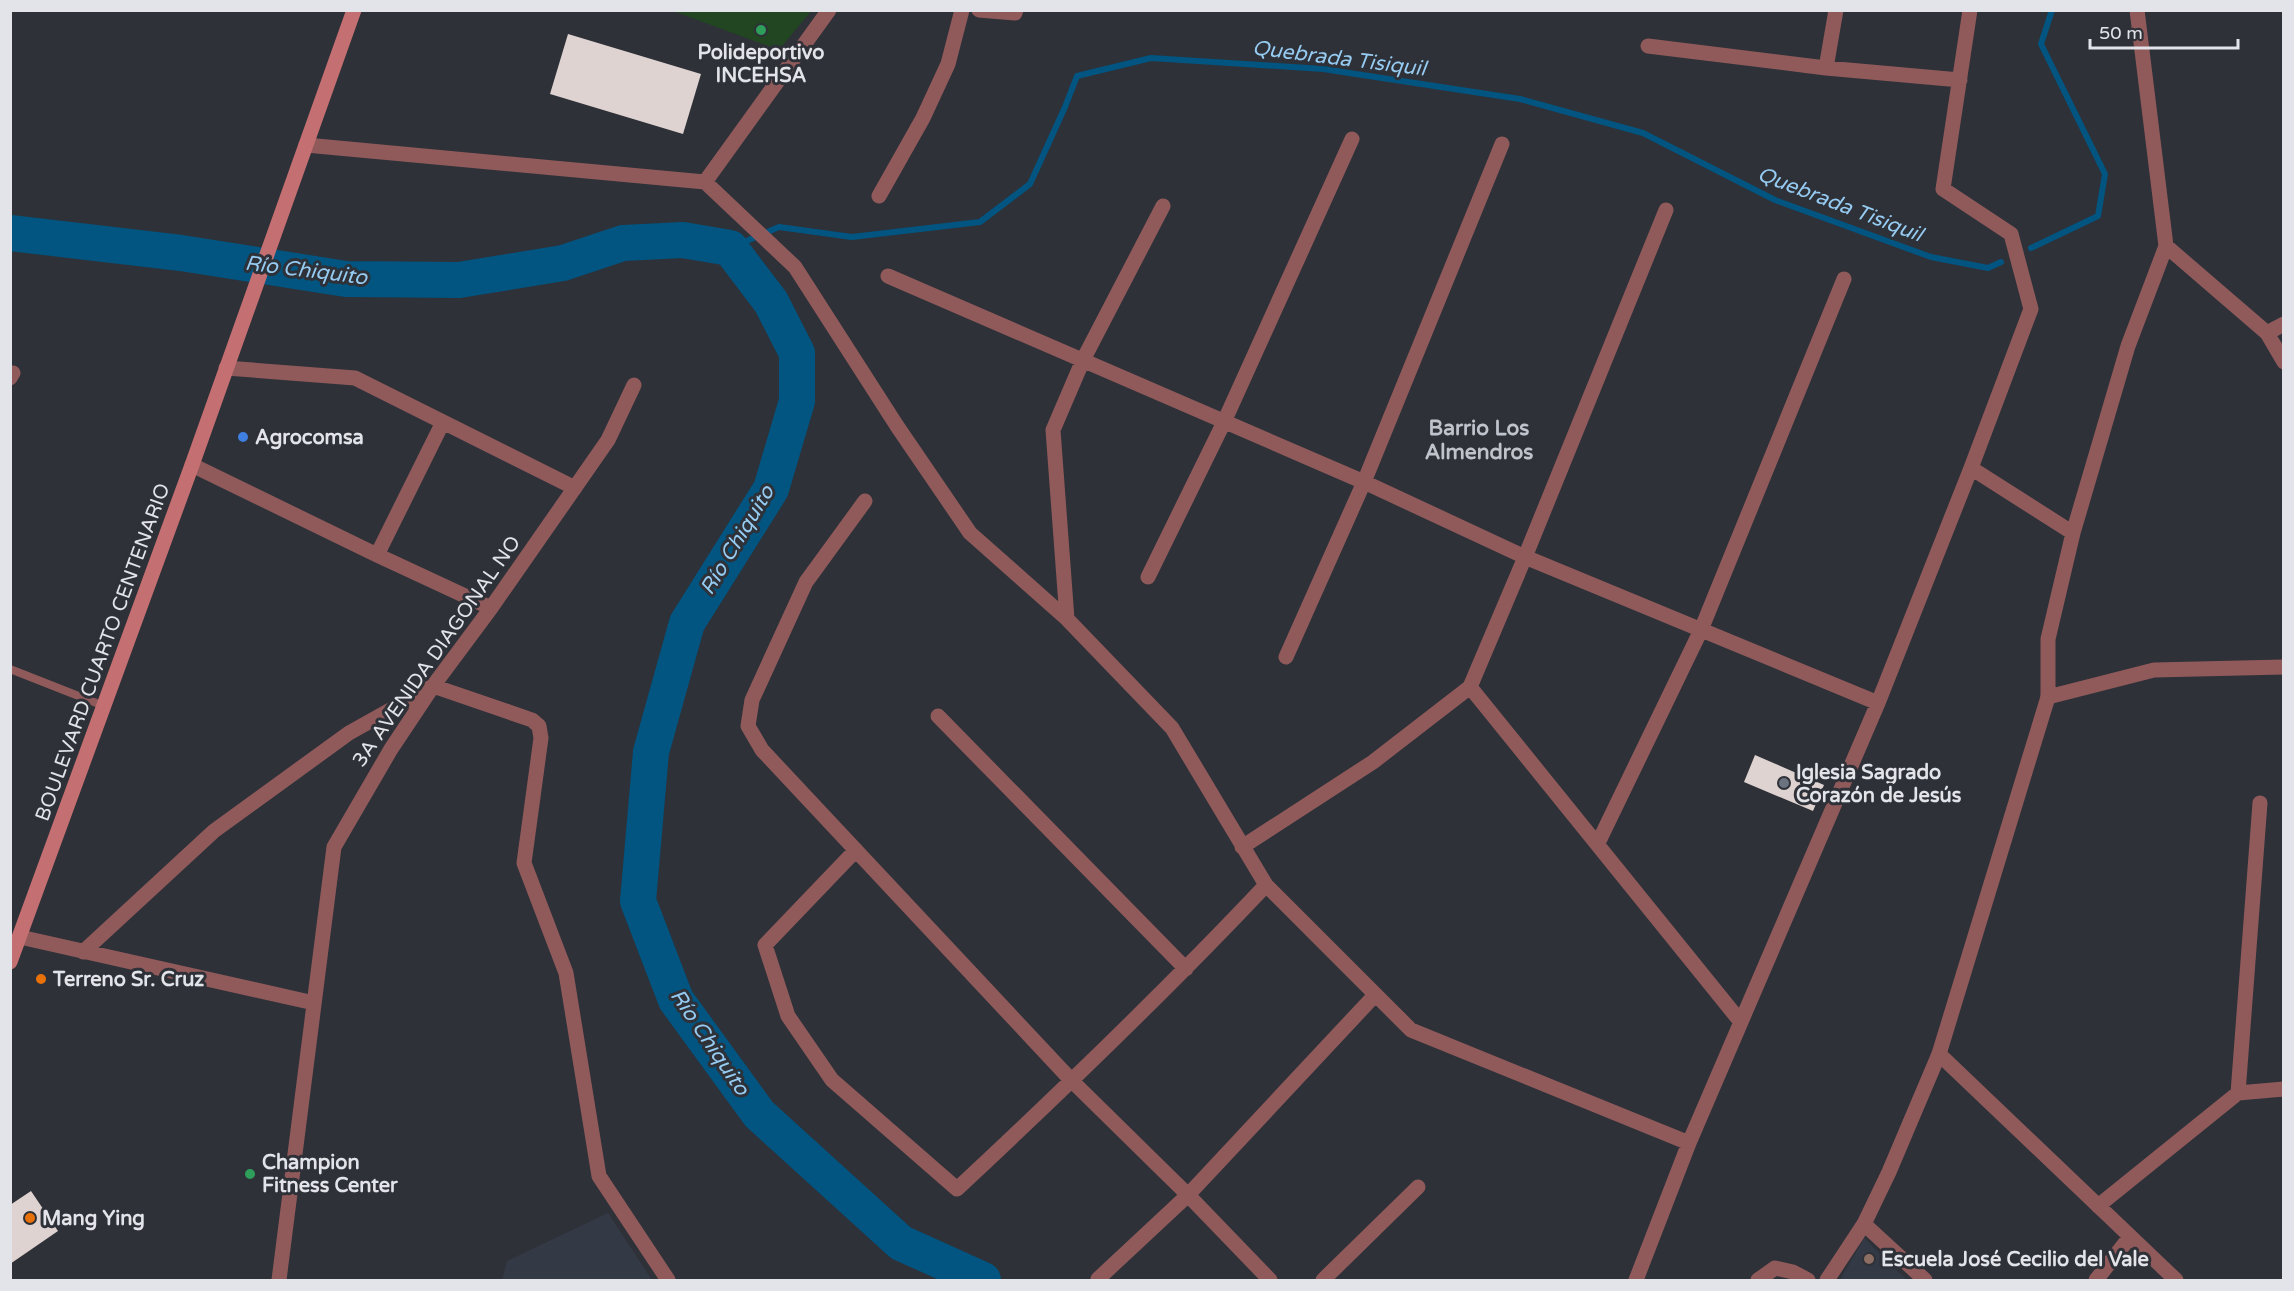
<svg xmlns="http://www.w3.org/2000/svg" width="2294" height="1291" viewBox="0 0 2294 1291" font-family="'Varela Round',sans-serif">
<rect width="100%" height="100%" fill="#2e3138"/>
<path fill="#343946" d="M608,1213L652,1280H502L507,1261Z
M1864,1238L1907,1280H1840Z"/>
<path fill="#214621" d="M673,11L811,10V11L779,50Z"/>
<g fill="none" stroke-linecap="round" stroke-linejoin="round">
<path stroke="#015580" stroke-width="6" d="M730,248L779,227L852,237L980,222L1030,184L1065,107L1077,76L1151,58L1323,69L1520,99L1643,133L1775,200L1931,257L1988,268L2001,262
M2031,248L2098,216L2105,174L2041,44L2052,10"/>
<path stroke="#015580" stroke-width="36" d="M10,233L181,253L346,279L459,280L563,263L623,243L683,240L730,248L771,302L797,353V401L771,489L687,623L651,752L638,901L676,1000L759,1114L901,1243L983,1280"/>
</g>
<path fill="#dfd3d1" d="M568,34L701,74L683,134L550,94Z
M1755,755L1824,785L1813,811L1744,782Z
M31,1191L58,1231L10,1264V1205Z"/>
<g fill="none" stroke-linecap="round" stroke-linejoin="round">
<path stroke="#905a5b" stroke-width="8" d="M10,669L104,706"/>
<path stroke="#905a5b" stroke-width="15" d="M979,10L1015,13L1016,10
M2137,10L2166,246L2128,346L2073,533L2048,639V697L2154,670L2284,667
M1648,46L1826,68L1960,80
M1826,68L1836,10
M306,145L705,182L795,267L897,426L970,533L1067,619L1172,728L1266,885L1411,1030L1689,1143
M705,182L829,10
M879,196L923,118L948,64L962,10
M1666,210L1525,557L1470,687L1740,1021
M2166,246L2267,333L2284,362
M888,276L1364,482L1525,557L1878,703
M2267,333L2284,324
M226,368L355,378L575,488
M10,378L13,373
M192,465L377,555L491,608
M1971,468L2073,533
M865,501L806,582L752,700L748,726L762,750L1072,1081L1188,1195L1270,1280
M377,555L443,422
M1148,577L1224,422L1352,139
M1067,619L1053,430L1083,360L1163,206
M1286,657L1364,482L1502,144
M938,716L1186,969
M1598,843L1701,630L1844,279
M1242,847L1373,762L1470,687
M856,850L765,945L788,1016L832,1080L957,1189C1063,1090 1167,990 1266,885
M20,937L314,1003
M83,952L214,831L349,733L433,686L532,720L539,726L541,738L524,863L566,973L599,1176L668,1280
M1939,1054L2176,1280
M2238,1093L2260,803
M2098,1206L2238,1093L2284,1089
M1864,1224L1925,1280
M1098,1279L1188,1195L1375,995
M279,1280L334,847L391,749L433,686L491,608L608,440L634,385
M1323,1280L1418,1187
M1636,1280L1689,1143L1878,703L1971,468L2031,309L2011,234L1943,189L1970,10
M1758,1280L1775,1268L1793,1272L1808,1280
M2096,1280L2130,1237"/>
<path stroke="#905a5b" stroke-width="15" d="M1827,1280L1864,1224L1889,1172L1939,1054L2048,697"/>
<path stroke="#c46f71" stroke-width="15" d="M10,962L192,465L354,10"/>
</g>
<g fill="#2e9e5b" stroke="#2e3138" stroke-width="2">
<circle cx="761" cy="30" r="6"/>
<circle cx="250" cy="1174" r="6"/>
</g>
<circle fill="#3f7fe0" stroke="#2e3138" stroke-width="2" cx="243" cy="437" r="6"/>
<circle fill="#6b7280" stroke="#2e3138" stroke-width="2" cx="1784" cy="783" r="6"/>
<g fill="#e8710a" stroke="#2e3138" stroke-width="2">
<circle cx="41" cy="979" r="6"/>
<circle cx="30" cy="1218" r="6"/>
</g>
<circle fill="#8d6e63" stroke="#2e3138" stroke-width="2" cx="1869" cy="1259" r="6"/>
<g text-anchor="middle" stroke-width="6" stroke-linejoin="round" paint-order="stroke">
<g font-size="20" font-weight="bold" fill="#e2e4e9" stroke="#2e3138" text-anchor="start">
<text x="761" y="59" text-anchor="middle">Polideportivo<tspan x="761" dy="23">INCEHSA</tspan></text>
<text x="255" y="444">Agrocomsa</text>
<text x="1796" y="779">Iglesia Sagrado<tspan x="1796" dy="23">Corazón de Jesús</tspan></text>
<text x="53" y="986">Terreno Sr. Cruz</text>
<text x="262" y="1169">Champion<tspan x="262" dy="23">Fitness Center</tspan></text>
<text x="42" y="1225">Mang Ying</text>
<text x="1881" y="1266">Escuela José Cecilio del Vale</text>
</g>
<g font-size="20" fill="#e2e4e9" stroke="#2e3138">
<text transform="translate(436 651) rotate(-55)" y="7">3A AVENIDA DIAGONAL NO</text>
<text transform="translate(102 652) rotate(-70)" y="7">BOULEVARD CUARTO CENTENARIO</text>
</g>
<g font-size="21" font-style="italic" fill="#96cbf2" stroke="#2e3138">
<text transform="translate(1339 58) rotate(7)" y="7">Quebrada Tisiquil</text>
<text transform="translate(1840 204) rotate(21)" y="7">Quebrada Tisiquil</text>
<text transform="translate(306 270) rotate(7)" y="7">Río Chiquito</text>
<text transform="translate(737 540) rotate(-59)" y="7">Río Chiquito</text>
<text transform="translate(710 1042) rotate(56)" y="7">Río Chiquito</text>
</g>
<g font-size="21" font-weight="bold" fill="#bfc3cc" stroke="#2e3138">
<text x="1479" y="435">Barrio Los<tspan x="1479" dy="24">Almendros</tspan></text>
</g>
</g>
<rect width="2294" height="1291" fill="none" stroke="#e2e4e9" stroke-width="24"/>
<path d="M2090 39v9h148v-9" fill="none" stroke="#e2e4e9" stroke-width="3"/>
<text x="2099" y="39" font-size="18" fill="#e2e4e9" stroke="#2e3138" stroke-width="4.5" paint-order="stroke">50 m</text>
</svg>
